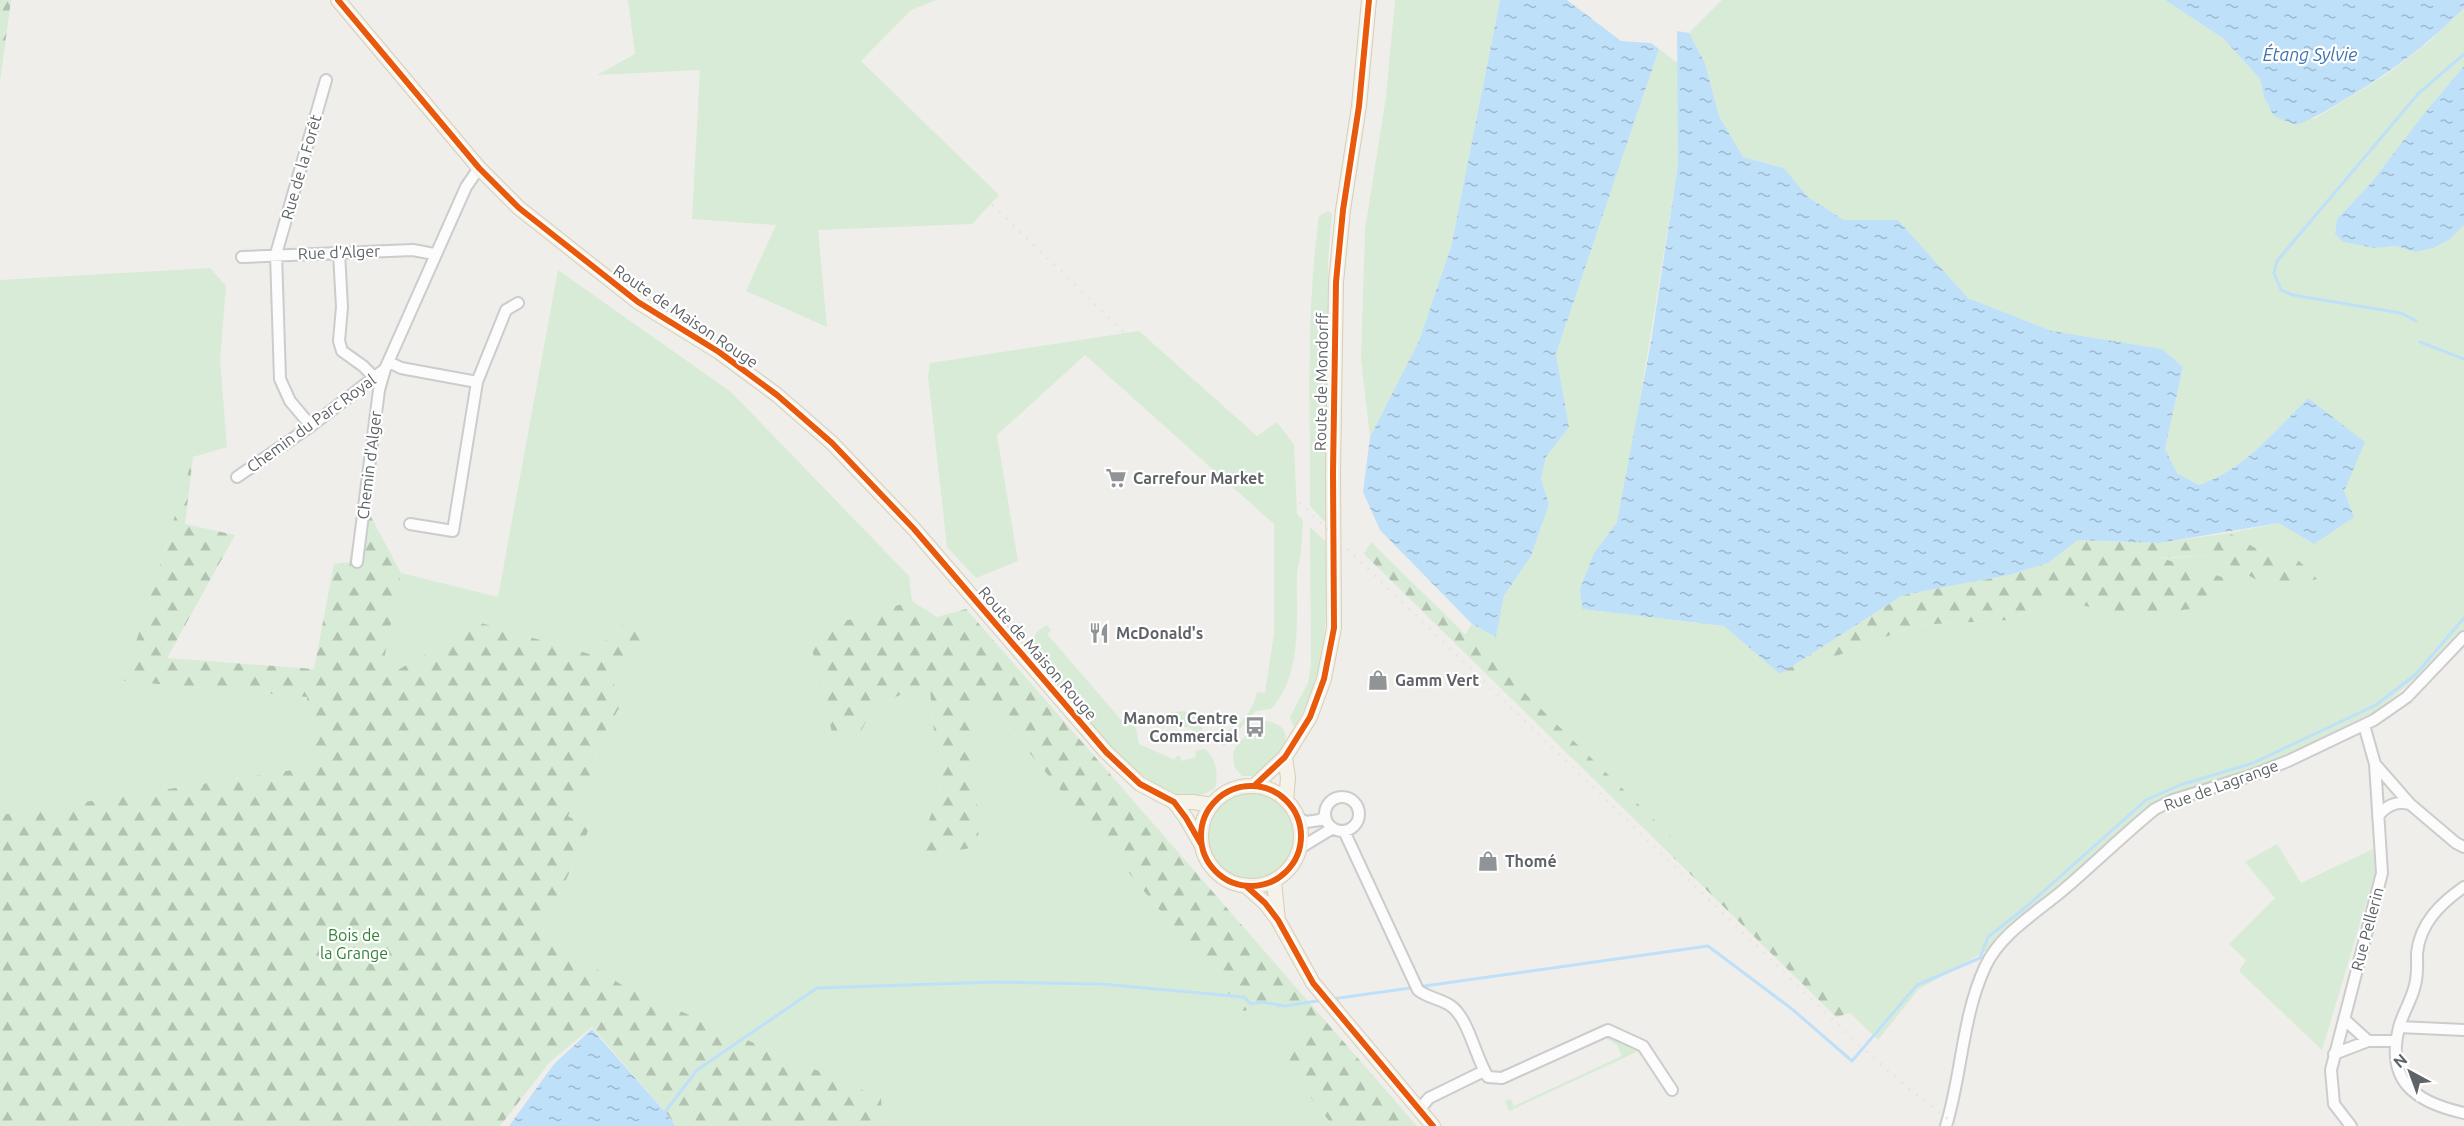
<svg xmlns="http://www.w3.org/2000/svg" width="2464" height="1126" viewBox="0 0 2464 1126" font-family="Ubuntu,sans-serif">
<defs>
<pattern id="forest-firs" width="22" height="20" patternUnits="userSpaceOnUse" patternTransform="scale(1.5)"><rect width="22" height="20" fill="#d8ebd6"/><path d="M5 1l3.5 6h-7zM16 11l3.5 6h-7z" fill="#b2c2b1"/></pattern>
<pattern id="water-ripples" width="26" height="14" patternUnits="userSpaceOnUse" patternTransform="scale(1.5)"><rect width="26" height="14" fill="#bfe0f9"/><path d="M2 4q2-2 4 0t4 0M15 11q2-2 4 0t4 0" fill="none" stroke="#9eb9cd"/></pattern>
</defs>
<rect width="100%" height="100%" fill="#efeeea"/>
<path fill="#d8ebd6" d="M628,0H936L911,10L861,61L999,195L972,224L818,230L827,327L746,291L776,225L692,219L700,70L597,75L635,54Z
M1395,0H1500L1451,247L1419,341L1370,437L1361,359L1365,230L1386,97Z
M1722,0H2165L2224,39L2260,79L2264,97L2314,119L2386,75L2429,42L2464,8V66L2422,116L2371,183L2337,219L2335,234L2344,242L2375,248L2396,246L2415,252L2450,239L2464,225V631L2444,654L2378,710L2263,766L2151,806L1986,951L1919,989L1878,1040L1465,635L1472,624L1496,637L1504,596L1531,556L1549,504L1541,479L1546,457L1569,427L1556,354L1659,49L1679,64L1678,164L1635,431L1617,522L1594,553L1580,588L1582,609L1724,626L1780,673L1788,675L1916,625L2009,620L2056,600L2134,616L2159,559L2211,555L2275,590L2316,579L2294,556L2275,559L2229,533L2279,523L2307,399C2275,431 2244,470 2199,485L2177,473L2165,449L2183,367L2162,349L2052,331L1968,298L1898,220H1844L1808,197L1784,168L1743,157L1719,116L1705,63L1689,33Z
M1328,211L1332,214L1328,261L1327,515L1325,522L1310,506C1310,409 1306,311 1319,216Z
M210,268L226,286L220,360L227,447L193,457L124,681L308,697L312,767L0,815V280Z
M558,270L731,392L909,576L912,601L808,632L861,731L873,708L929,681L940,792L916,855L979,847L970,681L1243,1011L1272,1004L1304,1023V1037L1273,1049L1333,1126H883L881,1098L627,988L541,935L589,829L567,817L596,766L597,746L622,703L607,668L616,628L593,655L481,623L379,681L401,573L498,597Z
M1139,331L1257,436L1277,422L1294,445L1297,514L1303,520C1302,531 1302,542 1301,553C1300,561 1297,568 1297,576C1296,618 1303,675 1271,709L1256,711L1223,747L1220,739C1225,731 1233,728 1240,723C1249,715 1254,704 1257,692L1265,693L1274,633V524L1085,355L997,435L1018,561L976,578L947,547L928,376L930,363Z
M1310,527L1326,542C1327,607 1330,671 1294,727L1290,717L1308,683L1311,665Z
M1047,625L1051,630L1047,634L1123,722L1128,718L1135,724L1139,744L1175,760L1176,756L1180,755L1181,761L1196,757L1195,751L1205,749C1216,757 1219,776 1215,788C1207,793 1199,797 1189,796C1137,794 1061,691 1028,652C1029,641 1037,630 1047,625Z
M1184,711L1198,716L1205,737L1198,736L1189,727L1150,726L1145,722V719L1150,715Z
M1268,721C1306,731 1273,762 1258,776H1242L1234,766L1233,753L1237,745L1256,725Z
M1205 834a45 45 0 1 1 90 0a45 45 0 1 1-90 0Z
M2277,844L2301,883L2373,849L2375,873L2322,1050L2239,971L2246,960L2229,944L2275,898L2245,862Z
M1606,1035L1639,1051L1509,1111L1505,1101L1511,1099L1514,1106L1622,1056L1617,1045L1606,1038L1573,1053L1572,1051Z"/>
<path fill="url(#forest-firs)" d="M0,0H11L0,82Z
M193,457L185,524L235,535L167,658L314,669L334,564L349,562L362,500L401,573L380,680L481,623L593,655L616,628L632,621L646,639L607,668L622,703L597,746L596,766L568,816L589,829L541,935L627,988L881,1098L883,1126H677L592,1027L550,1062L500,1126H0V815L312,767L307,697L124,681Z
M2229,533L2275,559L2294,556L2317,579L2275,590L2211,555L2161,558L2225,578L2215,606L2134,616L2056,600L2009,620L1916,625L1788,675L1780,674L1903,595L2009,575L2048,563L2078,540L2159,543Z
M1371,542L1851,1013L1836,1017L1364,554Z
M912,601L937,617L966,609L1417,1126H1333L1273,1049L1304,1037V1023L1272,1004L1243,1011L971,682L979,847L915,856L940,792L929,681L873,708L861,731L834,741L808,632Z"/>
<path fill="url(#water-ripples)" d="M1500,0H1567L1621,41L1651,43L1659,49L1556,354L1569,427L1546,457L1541,479L1549,504L1531,556L1504,596L1496,637L1472,624L1380,530L1363,492L1370,437L1419,341L1451,247Z
M2165,0H2464V8C2426,46 2395,69 2349,97C2332,107 2315,118 2296,125L2274,116L2264,97L2260,79L2224,39Z
M1677,31L1689,33L1705,63L1719,116L1743,157L1784,168L1808,197L1844,220H1898L1968,298L2052,331L2162,349L2183,367L2165,449L2177,473L2199,485C2244,470 2275,431 2308,398L2365,442L2344,491L2354,517L2314,544L2279,523L2159,543L2078,540L2048,563L2009,575L1903,595L1780,674L1724,626L1582,609L1580,588L1594,553L1617,522L1651,342L1678,164Z
M2464,66V225L2450,239L2433,248L2415,252L2396,246L2375,248L2343,242L2335,234L2337,219L2371,183L2422,116Z
M592,1029L665,1112L676,1126H509L554,1064Z"/>
<g fill="none" stroke-linecap="round" stroke-linejoin="round">
<path stroke="#bfe0f9" stroke-width="3" d="M2416,321L2401,313L2293,295L2281,290L2274,273L2277,261L2418,94L2464,54
M2420,342L2464,359
M1332,999L1708,946L1792,1009L1852,1061L1917,985L1980,958L1988,937L2026,907L2146,800L2180,785L2253,763L2376,705L2416,674L2464,618
M665,1112L697,1070L817,988L995,982L1101,984L1244,997L1251,1004L1262,1002L1285,1006L1323,1000"/>
<g stroke="#cbcccc" stroke-width="14">
<path id="minor" d="M339,253L342,307L339,341L342,351L363,366L373,376
M242,257L413,250L434,254
M389,362L401,368L477,382L506,310L518,303
M311,426L290,401L280,379L276,254L326,80
M237,477L311,426L385,369
M410,524L453,531L477,382
M357,562L379,390L385,369L466,187L479,168
M2375,764L2410,804L2456,843L2464,847
M1325 814a17 17 0 1 1 34 0a17 17 0 1 1-34 0Z
M2378,816C2387,805 2396,801 2410,804
M1298,818L1306,822L1320,820L1325,816
M1344,831L1418,990C1428,998 1441,999 1451,1006C1469,1019 1475,1057 1488,1077L1502,1078L1608,1030L1643,1046L1672,1090
M1300,848L1333,828
M2464,887C2441,903 2420,923 2417,953C2417,964 2418,974 2415,985C2412,999 2404,1011 2400,1024C2384,1080 2414,1102 2464,1113
M2344,1019L2368,1041
M2399,1027L2464,1030
M2334,1054L2368,1041H2396
M1419,1110L1429,1098L1484,1071
M1946,1126C1962,1074 1962,1017 1985,967C2000,934 2036,913 2062,891C2094,864 2123,835 2155,809L2173,800L2250,776L2288,761L2374,720L2407,697L2464,637
M2351,1126L2334,1104L2331,1070L2382,873L2375,764L2364,725"/>
</g>
<g stroke="#d7ceb8" stroke-width="16">
<path id="major" d="M338,0L479,168L519,208L638,302L719,352L777,395L832,443L914,529L1106,752L1140,784L1174,802L1186,818L1201,844
M1285,757L1288,778L1286,801
M1201 836a50 50 0 1 1 100 0a50 50 0 1 1-100 0Z
M1254,786L1285,757L1310,717L1324,679L1334,628L1333,473L1336,282L1343,210L1359,106L1369,0
M1174,802H1193L1212,805
M1274,881L1278,920
M1246,886L1265,903L1278,920L1313,983L1433,1126"/>
</g>
<use href="#minor" stroke="#fdfcfc" stroke-width="10"/>
<use href="#major" stroke="#f4f2e9" stroke-width="14"/>
<path stroke="#e4e4e4" stroke-width="3" stroke-dasharray="1.5 8" stroke-linecap="butt" d="M781,0L1860,1046L1907,1087L1957,1126"/>
<g stroke="#fff" stroke-width="10">
<path id="cycleway" d="M338,0L479,168L519,208L638,302L719,352L777,395L832,443L914,529L1106,752L1140,784L1174,802L1186,818L1201,844
M1201 836a50 50 0 1 1 100 0a50 50 0 1 1-100 0Z
M1254,786L1285,757L1310,717L1324,679L1334,628L1333,473L1336,282L1343,210L1359,106L1369,0
M1246,886L1265,903L1278,920L1313,983L1433,1126"/>
</g>
<use href="#cycleway" stroke="#e8590c" stroke-width="6"/>
</g>
<defs>
<g id="supermarket-bare" transform="scale(1.62)"><path d="M-6-5.5h2.5l.6 2H6L4.5 2H-2.5L-4.4-4H-6ZM-1.5 3.2a1.3 1.3 0 1 0 .1 0ZM3 3.2a1.3 1.3 0 1 0 .1 0Z" fill="#919496" stroke="#fff" stroke-width="2.5" paint-order="stroke"/></g>
<g id="restaurant-bare" transform="scale(1.62)"><path d="M-5-6h1v4h1v-4h1v4h1v-4h1v5L-1.5 .5V6h-2V.5L-5-1ZM5-6V6H3V1.5H1.5Q1.5-4 5-6Z" fill="#919496" stroke="#fff" stroke-width="2.5" paint-order="stroke"/></g>
<g id="shop-bare" transform="scale(1.62)"><path d="M-5-2.5h2.3a2.7 3.5 0 0 1 5.4 0H5L5.5 6h-11ZM-1.5-2.5h3a1.5 2.3 0 0 0-3 0Z" fill="#919496" stroke="#fff" stroke-width="2.5" paint-order="stroke"/></g>
<g id="bus-bare" transform="scale(1.62)"><path d="M-5-6H5V4H4V6H2V4H-2V6H-4V4H-5ZM-3.5-4V0h7V-4ZM-3.5 1.2v1.5H-2V1.2ZM2 1.2v1.5H3.5V1.2Z" fill="#919496" stroke="#fff" stroke-width="2.5" paint-order="stroke"/></g>
</defs>
<g fill-rule="evenodd">
<use href="#supermarket-bare" x="1116" y="478"/>
<use href="#restaurant-bare" x="1099" y="633"/>
<use href="#shop-bare" x="1378" y="680"/>
<use href="#bus-bare" x="1255" y="727"/>
<use href="#shop-bare" x="1488" y="861"/>
</g>
<g text-anchor="middle" stroke-width="4.5" stroke-linejoin="round" paint-order="stroke">
<g font-size="16" fill="#5f6368" stroke="#fff">
<text transform="translate(301 167) rotate(-74)" y="6">Rue de la Forêt</text>
<text transform="translate(339 252) rotate(-2)" y="6">Rue d'Alger</text>
<text transform="translate(686 316) rotate(34)" y="6">Route de Maison Rouge</text>
<text transform="translate(1321 382) rotate(-89)" y="6">Route de Mondorff</text>
<text transform="translate(311 423) rotate(-36)" y="6">Chemin du Parc Royal</text>
<text transform="translate(369 465) rotate(-83)" y="6">Chemin d'Alger</text>
<text transform="translate(1038 653) rotate(49)" y="6">Route de Maison Rouge</text>
<text transform="translate(2221 785) rotate(-20)" y="6">Rue de Lagrange</text>
<text transform="translate(2367 929) rotate(-75)" y="6">Rue Pellerin</text>
</g>
<g font-size="16" font-weight="bold" fill="#5f6368" stroke="#fff" text-anchor="start">
<text x="1133" y="484">Carrefour Market</text>
<text x="1116" y="639">McDonald's</text>
<text x="1395" y="686">Gamm Vert</text>
<text x="1238" y="724" text-anchor="end">Manom, Centre<tspan x="1238" dy="18">Commercial</tspan></text>
<text x="1505" y="867">Thomé</text>
</g>
<g font-size="16" fill="#348238" stroke="#fff">
<text x="354" y="941">Bois de<tspan x="354" dy="18">la Grange</tspan></text>
</g>
<g font-size="18" font-style="italic" fill="#4174aa" stroke="#fff">
<text x="2310" y="61">Étang Sylvie</text>
</g>
</g>
<g transform="translate(2410 1072) rotate(319)" stroke="#ffffff" stroke-width="4.5" paint-order="stroke">
<path d="M0-4.5L10 22L0 15L-10 22Z" fill="#5f6368"/>
<text y="-9" font-size="16" font-weight="bold" text-anchor="middle" fill="#5f6368">N</text>
</g>
</svg>
